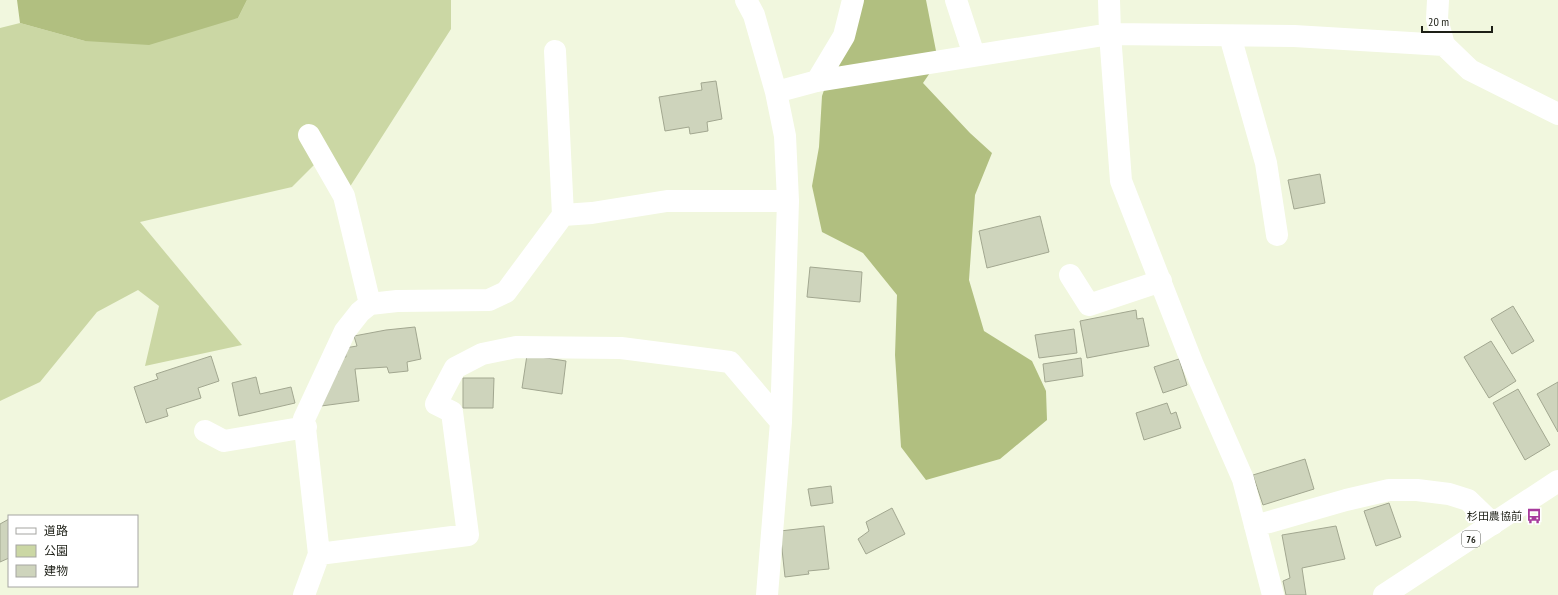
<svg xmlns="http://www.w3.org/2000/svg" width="1558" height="595" viewBox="0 0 1558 595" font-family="'PT Sans Narrow','Noto Sans JP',sans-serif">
<rect width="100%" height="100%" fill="#f1f7de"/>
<path fill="#cbd7a4" d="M247,0H451V29L344,196L323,156L292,187L140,222L242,345L145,366L159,306L138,290L97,312L40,382L0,401V28L20,23L85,41L238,18Z"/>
<path fill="#b1bf80" d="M17,0H247L238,18L149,45L85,41L20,23Z
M847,0H926L938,61L923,83L970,133L992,153L975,195L969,280L984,331L1032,361L1046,391L1047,420L1000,459L926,480L901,447L895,355L897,295L863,253L822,232L812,186L819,147L822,96L846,27Z"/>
<path fill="#ced4bc" stroke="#a2a790" d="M716,81L722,119L707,122L708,131L690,134L689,127L665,131L659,97L702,90L701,83Z
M1320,174L1325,203L1294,209L1288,180Z
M1040,216L1049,252L987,268L979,231Z
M810,267L862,272L860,302L807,297Z
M1513,306L1534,341L1512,354L1491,319Z
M1136,310L1137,319L1143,318L1149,346L1087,358L1080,321Z
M415,327L421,359L407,362L408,371L389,373L387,367L355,369L359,401L321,406L329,372H338L340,357H346L345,348L357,346L354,336L386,330Z
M1074,329L1077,353L1039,358L1035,335Z
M1491,341L1516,381L1489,398L1464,357Z
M527,355L566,361L562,394L522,388Z
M211,356L219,381L198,388L201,398L166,409L168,416L146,423L134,387L158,379L156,374Z
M1081,358L1083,376L1045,382L1043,364Z
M1179,359L1187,385L1163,393L1154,367Z
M256,377L260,394L291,387L295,403L239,416L232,383Z
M463,378H494L493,408H463Z
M1558,382V432L1537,394Z
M1518,389L1550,445L1525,460L1493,403Z
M1167,403L1171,414L1176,412L1181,428L1144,440L1136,413Z
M1305,459L1314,489L1263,505L1253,475Z
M831,486L833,503L811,506L808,489Z
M1389,503L1401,537L1376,546L1364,511Z
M892,508L905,534L866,554L858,539L869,531L866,522Z
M9,519V558L0,562V524Z
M824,526L829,569L808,571L809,574L785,577L780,531Z
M1336,526L1345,559L1302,568L1306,595H1286L1283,581L1290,578L1282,535Z"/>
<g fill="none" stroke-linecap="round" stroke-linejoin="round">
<path stroke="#fff" stroke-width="22" d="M746,0L754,15L776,92L785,136L788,201L781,422L767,595
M956,0L974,55
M1109,0L1110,34L1121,181L1193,365L1243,479L1273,595
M1438,0L1437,19L1444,45L1470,70L1558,114
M1230,36L1266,163L1277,235
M555,51L563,215
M817,81L844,36L853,0
M776,92L817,81L1110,34L1294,36L1444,45
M309,135L344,196L370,304
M1070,275L1089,305L1161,281
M205,431L224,441L306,427
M1255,526L1346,500L1389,490H1417L1449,494L1468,500L1493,524
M319,554L468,535L452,412L436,404L455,368L482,354L516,347L621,348L730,362L781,422
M304,595L319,554L304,419L345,331L360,312L370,304L397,301L489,300L506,292L563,215L592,213L667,201H788"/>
<path stroke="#fff" stroke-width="22" d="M1384,595L1558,481"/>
</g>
<defs>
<g id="bus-bare" transform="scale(1.2)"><path d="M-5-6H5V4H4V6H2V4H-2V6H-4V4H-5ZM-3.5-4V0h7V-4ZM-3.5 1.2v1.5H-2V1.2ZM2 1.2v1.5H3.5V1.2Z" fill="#a73b9c" stroke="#fff" stroke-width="2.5" paint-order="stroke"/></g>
</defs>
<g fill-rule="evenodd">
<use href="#bus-bare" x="1534" y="516"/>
</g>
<g text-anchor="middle" stroke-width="4" stroke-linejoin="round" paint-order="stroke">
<rect fill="#fff" stroke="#61625c" stroke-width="1" x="1462" y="531" width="18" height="16" rx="3"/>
<g font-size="10" font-weight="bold" fill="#1d1f16">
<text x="1471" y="543">76</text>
</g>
<g font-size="11" fill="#1d1f16" stroke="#fff" text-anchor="end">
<text x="1522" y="520">杉田農協前</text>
</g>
</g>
<rect x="8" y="515" width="130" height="72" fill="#ffffff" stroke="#a5a5a2"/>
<rect x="16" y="528" width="20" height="6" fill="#ffffff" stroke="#a5a5a2"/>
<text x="44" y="535" font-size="12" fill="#1d1f16">道路</text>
<rect x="16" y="545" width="20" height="12" fill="#cbd7a4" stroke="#a5a5a2"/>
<text x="44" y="555" font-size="12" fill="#1d1f16">公園</text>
<rect x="16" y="565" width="20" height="12" fill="#ced4bc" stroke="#a5a5a2"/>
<text x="44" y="575" font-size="12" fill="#1d1f16">建物</text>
<path d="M1422 26v6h70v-6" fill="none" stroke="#1d1f16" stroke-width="2"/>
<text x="1428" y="26" font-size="12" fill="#1d1f16" stroke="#ffffff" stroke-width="3" paint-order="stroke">20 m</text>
</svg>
